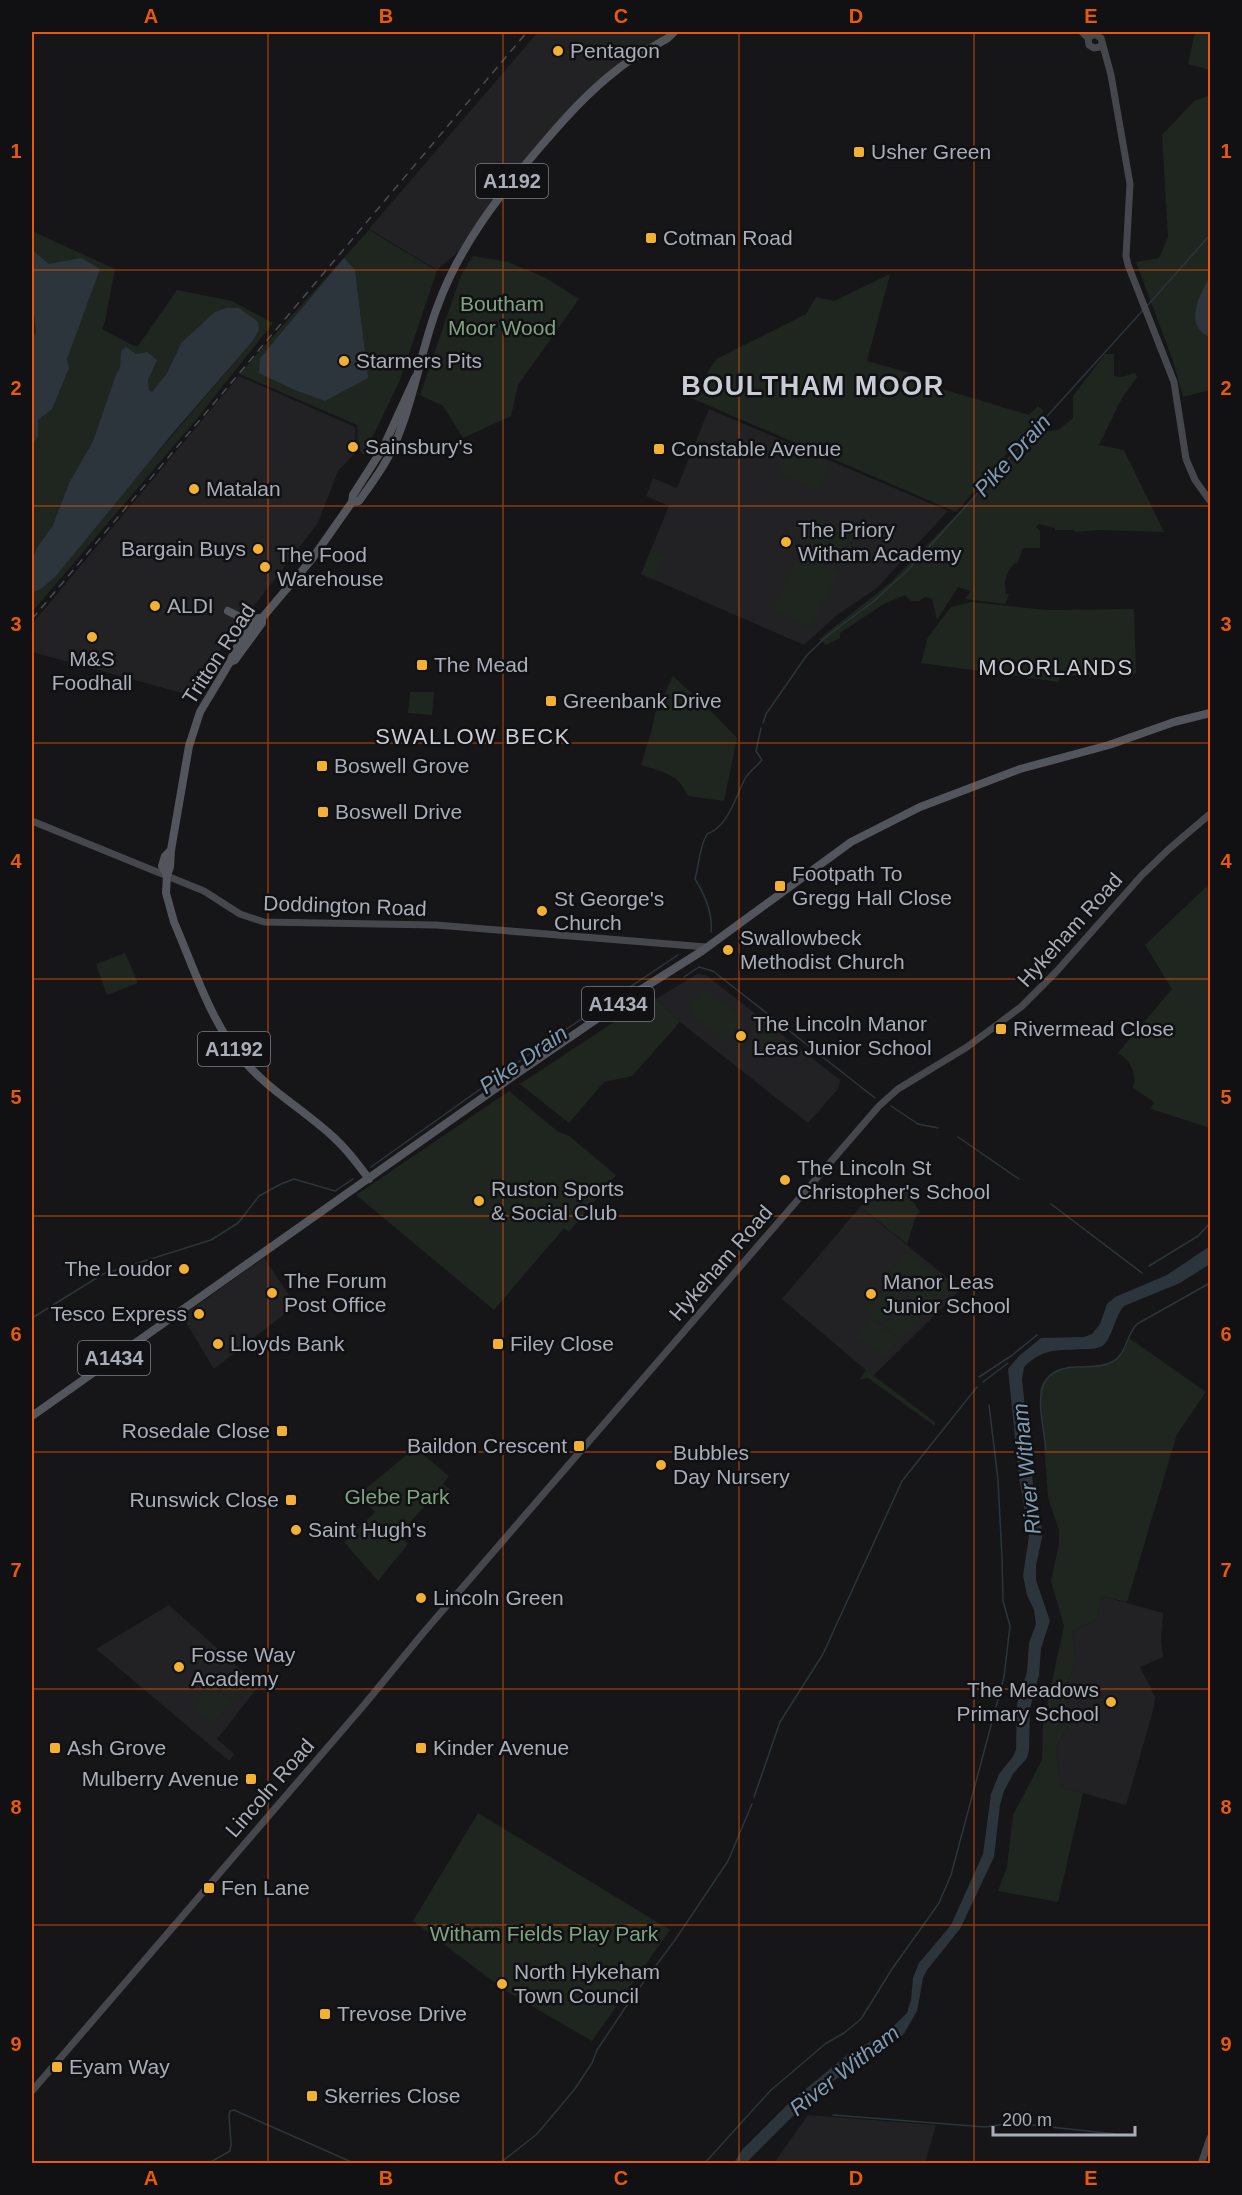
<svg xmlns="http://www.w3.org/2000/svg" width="1242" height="2195" viewBox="0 0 1242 2195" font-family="Helvetica,sans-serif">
<rect width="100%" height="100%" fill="#161618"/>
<path fill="#222225" d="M538,32H673L620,67L573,108L466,245L437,270L369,229Z
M239,376L355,427L356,452L338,471L318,523L186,694L32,652V624Z
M709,409L948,511L877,588L837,615L804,645L641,574L669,506L646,496L653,478L677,488Z
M697,974L706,975L840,1080L838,1089L808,1123L680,1022L656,999Z
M860,1207L961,1289L873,1376L782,1299Z
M264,1258L296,1305L214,1369L182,1316Z
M1102,1596L1163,1613L1161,1638L1163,1657L1140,1667L1151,1688L1155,1697L1154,1707L1126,1805L1061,1787L1056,1748L1074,1716L1063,1694L1076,1660L1072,1631L1097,1619Z
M169,1605L259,1686L217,1739L234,1754L229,1761L96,1649Z
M808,2115L936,2125L925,2163H774Z"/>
<path fill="#1e261f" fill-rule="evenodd" d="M1195,32H1210V70L1188,64Z
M1210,95V390L1183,397L1173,361L1136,262L1159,258L1168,237L1162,135L1194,101Z
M369,230L437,271L400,380L364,455L358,449L357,425L239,374ZM344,259L292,389L260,373V358Z
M32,231L115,269L105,321L102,329L132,345L138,346L177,290L232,301L273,323L195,421L32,612V593L41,589L252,342L181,343L167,373L152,392L149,390L147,352C132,354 126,363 116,374L93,441L69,483L53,525L36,549L32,562Z
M473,256L508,262L546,278L579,299L518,385L511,416L463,438L443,406L420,395L461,275Z
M890,274L867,361L920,376L919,382L1029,415L1038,406L1044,411L956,512L691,398L716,359L806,314L816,297L834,301Z
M1105,354H1114V376L1122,377L1135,373L1137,377L1121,400L1099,445L1124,450L1164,532L1099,530L1075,532L1074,530H1055V528L1039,524L1036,527L1040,531V548H1023L1017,564L1015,563C1005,573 1004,581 1006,594H1009L1005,604L965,599L971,591L958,587L937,620L932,599L925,597L919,601H911L905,595L882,605L840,633V638L826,645L819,639L890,583L1037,432L1058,430L1073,418V396Z
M789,447L830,465L819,491L778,473Z
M817,518L855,535L844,559L806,542Z
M651,550L664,556L655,579L642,573Z
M800,554L838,573L810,629L771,610Z
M972,602L1047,610L1134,609L1136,674L1060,676L1059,682L921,663L928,637L951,607Z
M673,676L714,714L737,738L724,801L688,796C679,774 662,772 641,765L652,729L655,714Z
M410,692H434L432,715L408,713Z
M1206,887L1210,890V1128L1151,1109L1154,1102L1133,1088C1137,1074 1131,1060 1118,1053L1172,989L1145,945Z
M125,953L138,983L107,995L96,964Z
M704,989L743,1019L726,1042L687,1012Z
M653,996L680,1022L632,1076L604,1082L569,1123L520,1084Z
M770,1028L777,1034L766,1047L759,1042Z
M509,1091L557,1131L569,1136L616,1175L569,1232L564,1228L494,1310L356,1195Z
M891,1187L905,1188L920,1212L916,1216L907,1244L860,1207L881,1188Z
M906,1252L949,1285L928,1312L886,1278Z
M887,1284L904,1298L881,1324L865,1310Z
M907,1300L923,1314L900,1340L884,1325Z
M870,1318L898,1339L884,1357L857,1336Z
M1129,1338L1206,1392L1177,1434L1127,1602L1102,1596L1097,1619L1072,1631L1076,1660L1063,1694L1074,1716L1056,1748L1061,1787L1083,1793L1058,1902L998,1891L1007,1867L1013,1815L1042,1760L1043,1723L1064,1626L1051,1581L1059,1544V1530L1048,1497L1040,1389C1061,1344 1111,1391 1129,1338Z
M866,1370L935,1422V1426L868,1378L859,1380Z
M415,1448L449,1476L443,1484L453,1492L440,1507L430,1500L399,1535L408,1544L378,1581L344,1542L375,1512L358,1495Z
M223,1670L245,1688L235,1700L214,1682Z
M211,1685L231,1702L213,1723L193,1706Z
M478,1813L670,1930L592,2041L506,1991L413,1921Z"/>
<path fill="#2c353c" d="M32,250L49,264L81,258L100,269L67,359L69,368L52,409L38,420V436L32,445V340L36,332L32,295Z
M344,258L355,270L368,378L325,401L292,389L259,373L260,358Z
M1210,277V337C1183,327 1199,295 1210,277Z
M226,308H239L258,322L259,330L252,342L173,433L55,577L41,589L32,593V562L36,549L53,525L69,483L93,441L116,374L120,368L121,351L126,347L136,354L147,352L157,360L148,380L149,390L152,392L167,373L181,343L215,312Z
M1210,1246V1264L1180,1283L1124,1306C1115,1315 1111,1342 1102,1346C1097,1349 1090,1349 1084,1349C1057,1351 1045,1347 1024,1367L1022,1379L1034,1494L1043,1533L1036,1565V1580L1050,1621L1041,1648L1039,1675L1030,1708L1029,1750L1027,1758L1013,1774L1004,1791L1000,1805L994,1857L960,1929L927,1970L923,1978L917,2011L905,2032L899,2039L819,2090L746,2163H734L742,2150L790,2102L847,2055L886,2033L907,2013L911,2000L913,1978L919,1963L951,1925L983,1854L991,1794L999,1774L1012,1758L1016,1750L1017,1704L1027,1672L1029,1643L1036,1624L1034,1610L1027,1595L1023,1576L1029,1536L1019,1477L1008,1369L1019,1356L1041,1338L1084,1337L1092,1334L1100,1324L1107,1304L1115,1297L1167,1275Z"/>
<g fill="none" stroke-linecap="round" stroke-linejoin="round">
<path stroke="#2c353c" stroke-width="1.5" d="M1147,306L1210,235
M763,723L766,714L807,655L827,636L874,601L910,568L1144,309
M711,932C713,913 705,895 695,879C700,861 698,851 707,834C729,826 735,797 746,777C750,771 757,766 762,760L756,751L761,728
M684,977L699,967L713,971L875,1098
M891,1106L918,1124L938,1128
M958,1137L1019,1179
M371,1167L535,1050L678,955
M1051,1204L1142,1273
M1149,1266L1198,1236L1210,1223
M32,1318L103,1274L211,1240L238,1223L259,1196L281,1184L294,1179L335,1191L353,1179
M979,1377L1011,1356L1037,1335
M983,1382L1008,1363
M1046,1450C1043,1415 1025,1369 1076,1367C1087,1366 1102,1368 1112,1362C1127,1354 1126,1335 1137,1324L1210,1283
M754,1797L780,1722L823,1654L902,1481L977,1387
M833,2115L985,2127L1013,2123L1115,2134
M207,2164L230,2151L231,2144L229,2115L230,2111L234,2110L356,2164
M499,2164L537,2134L574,2090L592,2063L597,2050L631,1999L675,1940L728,1861L752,1804
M704,2164L770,2091L825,2044L844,2033L861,2019L892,1969L939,1903L951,1875L1004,1677L1010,1626L1003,1601L1002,1557L998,1480L989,1405"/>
<path stroke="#45474d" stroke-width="7" d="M1082,32L1088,38
M1102,43L1100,47L1094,48L1089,45L1088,38L1094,34L1101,38L1111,75L1130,184L1126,256L1128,265L1174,382L1186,459L1195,480L1210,501
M32,821L204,891L240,914L264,922L436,925L706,947
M32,2091L364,1705L424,1632L879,1106L898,1089L967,1047L1021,1007L1056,972L1142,875L1169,849L1210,814
M1201,2164L1210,2138"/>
<path stroke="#53555c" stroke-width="8" d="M352,502L359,501C375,479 391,457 400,431C416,390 422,346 438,305C460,245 500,194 541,146C565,118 588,92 618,69C633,57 651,48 668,38L674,32
M228,611L246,620L260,618
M230,661L239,643L255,624
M167,875L162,866L165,856L171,850
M369,1179C357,1163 345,1147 330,1134C302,1109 268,1089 243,1060C210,1021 194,968 174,922L166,893L167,875L170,867L171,850L189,746L200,712L230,662L235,660L262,623V618L312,559L352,502L353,495L383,448L415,378
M32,1416L509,1079L626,999L702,951L851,842L920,807L1020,769L1109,745L1174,722L1210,713"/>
<path stroke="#4a4c52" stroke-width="1.5" stroke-dasharray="8 6" stroke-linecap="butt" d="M32,619L527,32"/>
</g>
<path fill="none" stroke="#e8590c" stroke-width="1.5" stroke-opacity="0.55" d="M268,32V2164M503,32V2164M739,32V2164M974,32V2164M32,270H1210M32,506H1210M32,743H1210M32,979H1210M32,1216H1210M32,1452H1210M32,1689H1210M32,1925H1210"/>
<g fill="#f2b134" stroke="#111113" stroke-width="2">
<circle cx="558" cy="51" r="6"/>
<rect x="853" y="146" width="12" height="12" rx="3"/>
<rect x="645" y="232" width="12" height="12" rx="3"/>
<circle cx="344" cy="361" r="6"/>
<circle cx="353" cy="447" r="6"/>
<rect x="653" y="443" width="12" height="12" rx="3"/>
<circle cx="194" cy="489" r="6"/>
<circle cx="786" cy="542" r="6"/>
<circle cx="258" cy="549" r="6"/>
<circle cx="265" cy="567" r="6"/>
<circle cx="155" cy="606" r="6"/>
<circle cx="92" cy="637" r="6"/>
<rect x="416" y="659" width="12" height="12" rx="3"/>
<rect x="545" y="695" width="12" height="12" rx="3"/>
<rect x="316" y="760" width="12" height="12" rx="3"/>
<rect x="317" y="806" width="12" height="12" rx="3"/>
<rect x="774" y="880" width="12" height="12" rx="3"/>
<circle cx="542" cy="911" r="6"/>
<circle cx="728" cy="950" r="6"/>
<rect x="995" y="1023" width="12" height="12" rx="3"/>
<circle cx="741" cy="1036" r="6"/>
<circle cx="785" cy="1180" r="6"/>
<circle cx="479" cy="1201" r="6"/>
<circle cx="184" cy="1269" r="6"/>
<circle cx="272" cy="1293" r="6"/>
<circle cx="871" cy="1294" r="6"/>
<circle cx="199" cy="1314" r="6"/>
<circle cx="218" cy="1344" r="6"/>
<rect x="492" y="1338" width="12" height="12" rx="3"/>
<rect x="276" y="1425" width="12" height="12" rx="3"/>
<rect x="573" y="1440" width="12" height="12" rx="3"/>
<circle cx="661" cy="1465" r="6"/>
<rect x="285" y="1494" width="12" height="12" rx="3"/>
<circle cx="296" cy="1530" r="6"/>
<circle cx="421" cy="1598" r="6"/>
<circle cx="179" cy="1667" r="6"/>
<circle cx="1111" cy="1702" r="6"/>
<rect x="49" y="1742" width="12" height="12" rx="3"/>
<rect x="415" y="1742" width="12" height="12" rx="3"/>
<rect x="245" y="1773" width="12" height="12" rx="3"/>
<rect x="203" y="1882" width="12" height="12" rx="3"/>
<circle cx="502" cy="1984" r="6"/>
<rect x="319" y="2008" width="12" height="12" rx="3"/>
<rect x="51" y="2061" width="12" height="12" rx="3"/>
<rect x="306" y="2090" width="12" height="12" rx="3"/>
</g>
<g text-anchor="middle" stroke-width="5" stroke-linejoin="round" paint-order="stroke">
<g fill="#111113" stroke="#7b7e86" stroke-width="1.5">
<rect x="476" y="164" width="72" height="34" rx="4.5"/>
<rect x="582" y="987" width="72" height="34" rx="4.5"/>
<rect x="198" y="1032" width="72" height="34" rx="4.5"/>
<rect x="78" y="1341" width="72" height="34" rx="4.5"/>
</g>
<g font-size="20" font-weight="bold" fill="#a8adb8">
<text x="512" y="188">A1192</text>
<text x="618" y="1011">A1434</text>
<text x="234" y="1056">A1192</text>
<text x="114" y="1365">A1434</text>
</g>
<g font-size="21" fill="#a8adb8" stroke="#111113" text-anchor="start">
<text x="570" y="58">Pentagon</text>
<text x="871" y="159">Usher Green</text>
<text x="663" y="245">Cotman Road</text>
<text x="356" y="368">Starmers Pits</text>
<text x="365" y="454">Sainsbury's</text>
<text x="671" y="456">Constable Avenue</text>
<text x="206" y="496">Matalan</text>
<text x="798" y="537">The Priory<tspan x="798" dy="24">Witham Academy</tspan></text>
<text x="246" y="556" text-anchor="end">Bargain Buys</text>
<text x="277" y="562">The Food<tspan x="277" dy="24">Warehouse</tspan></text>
<text x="167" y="613">ALDI</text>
<text x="92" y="666" text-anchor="middle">M&amp;S<tspan x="92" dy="24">Foodhall</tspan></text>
<text x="434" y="672">The Mead</text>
<text x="563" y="708">Greenbank Drive</text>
<text x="334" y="773">Boswell Grove</text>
<text x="335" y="819">Boswell Drive</text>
<text x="792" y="881">Footpath To<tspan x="792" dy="24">Gregg Hall Close</tspan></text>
<text x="554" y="906">St George's<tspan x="554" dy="24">Church</tspan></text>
<text x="740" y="945">Swallowbeck<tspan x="740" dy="24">Methodist Church</tspan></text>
<text x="753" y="1031">The Lincoln Manor<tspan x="753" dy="24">Leas Junior School</tspan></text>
<text x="1013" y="1036">Rivermead Close</text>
<text x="797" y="1175">The Lincoln St<tspan x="797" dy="24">Christopher's School</tspan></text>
<text x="491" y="1196">Ruston Sports<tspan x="491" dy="24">&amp; Social Club</tspan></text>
<text x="172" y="1276" text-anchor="end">The Loudor</text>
<text x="284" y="1288">The Forum<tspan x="284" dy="24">Post Office</tspan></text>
<text x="883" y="1289">Manor Leas<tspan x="883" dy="24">Junior School</tspan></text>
<text x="187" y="1321" text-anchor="end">Tesco Express</text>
<text x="230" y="1351">Lloyds Bank</text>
<text x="510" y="1351">Filey Close</text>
<text x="270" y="1438" text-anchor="end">Rosedale Close</text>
<text x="567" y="1453" text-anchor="end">Baildon Crescent</text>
<text x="673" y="1460">Bubbles<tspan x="673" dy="24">Day Nursery</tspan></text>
<text x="279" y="1507" text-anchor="end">Runswick Close</text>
<text x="308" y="1537">Saint Hugh's</text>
<text x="433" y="1605">Lincoln Green</text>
<text x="191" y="1662">Fosse Way<tspan x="191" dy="24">Academy</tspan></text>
<text x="1099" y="1697" text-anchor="end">The Meadows<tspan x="1099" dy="24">Primary School</tspan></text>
<text x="67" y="1755">Ash Grove</text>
<text x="433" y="1755">Kinder Avenue</text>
<text x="239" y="1786" text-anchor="end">Mulberry Avenue</text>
<text x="221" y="1895">Fen Lane</text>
<text x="514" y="1979">North Hykeham<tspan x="514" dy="24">Town Council</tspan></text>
<text x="337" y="2021">Trevose Drive</text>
<text x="69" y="2074">Eyam Way</text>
<text x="324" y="2103">Skerries Close</text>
</g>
<g font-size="21" fill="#7fa381" stroke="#111113">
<text x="502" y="311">Boutham<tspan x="502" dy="24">Moor Wood</tspan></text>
<text x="397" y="1504">Glebe Park</text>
<text x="544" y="1941">Witham Fields Play Park</text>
</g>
<g font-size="21" fill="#a8adb8" stroke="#111113">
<text transform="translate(219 654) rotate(-57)" y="7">Tritton Road</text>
<text transform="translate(345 906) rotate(2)" y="7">Doddington Road</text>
<text transform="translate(1070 930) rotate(-48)" y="7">Hykeham Road</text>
<text transform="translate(721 1263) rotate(-49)" y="7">Hykeham Road</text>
<text transform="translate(270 1788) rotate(-49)" y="7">Lincoln Road</text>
</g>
<g font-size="22" font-style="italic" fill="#7f9bb3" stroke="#111113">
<text transform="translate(1012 455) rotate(-48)" y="8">Pike Drain</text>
<text transform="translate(523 1059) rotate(-35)" y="8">Pike Drain</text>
<text transform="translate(1026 1469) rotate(-96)" y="8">River Witham</text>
<text transform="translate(844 2070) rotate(-38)" y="8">River Witham</text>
</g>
<g font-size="22" letter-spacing="1.5" fill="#c9ccd4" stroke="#111113">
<text x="1056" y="675">MOORLANDS</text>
<text x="473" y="744">SWALLOW BECK</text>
</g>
<g font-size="27" font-weight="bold" letter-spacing="1.5" fill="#c9ccd4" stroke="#111113">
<text x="813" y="395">BOULTHAM MOOR</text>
</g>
</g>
<rect width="1242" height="2195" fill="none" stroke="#111113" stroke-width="66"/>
<path d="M993 2126v9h142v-9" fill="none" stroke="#a8adb8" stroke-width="3"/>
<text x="1002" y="2126" font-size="18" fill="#a8adb8" stroke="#111113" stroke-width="4.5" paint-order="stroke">200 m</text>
<rect x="33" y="33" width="1176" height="2129" fill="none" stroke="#e8590c" stroke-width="2"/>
<g font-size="20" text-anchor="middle" font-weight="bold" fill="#e8590c">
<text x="151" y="23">A</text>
<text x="386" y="23">B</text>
<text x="621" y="23">C</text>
<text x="856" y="23">D</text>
<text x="1091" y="23">E</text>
<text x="16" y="158">1</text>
<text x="1226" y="158">1</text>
<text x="16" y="395">2</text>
<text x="1226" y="395">2</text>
<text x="16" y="631">3</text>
<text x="1226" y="631">3</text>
<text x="16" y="868">4</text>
<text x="1226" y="868">4</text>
<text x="16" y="1104">5</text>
<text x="1226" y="1104">5</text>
<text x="16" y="1341">6</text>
<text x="1226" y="1341">6</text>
<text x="16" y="1577">7</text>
<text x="1226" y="1577">7</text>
<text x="16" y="1814">8</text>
<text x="1226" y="1814">8</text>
<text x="16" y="2051">9</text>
<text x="1226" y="2051">9</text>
<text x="151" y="2185">A</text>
<text x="386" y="2185">B</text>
<text x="621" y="2185">C</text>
<text x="856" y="2185">D</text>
<text x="1091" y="2185">E</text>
</g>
</svg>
